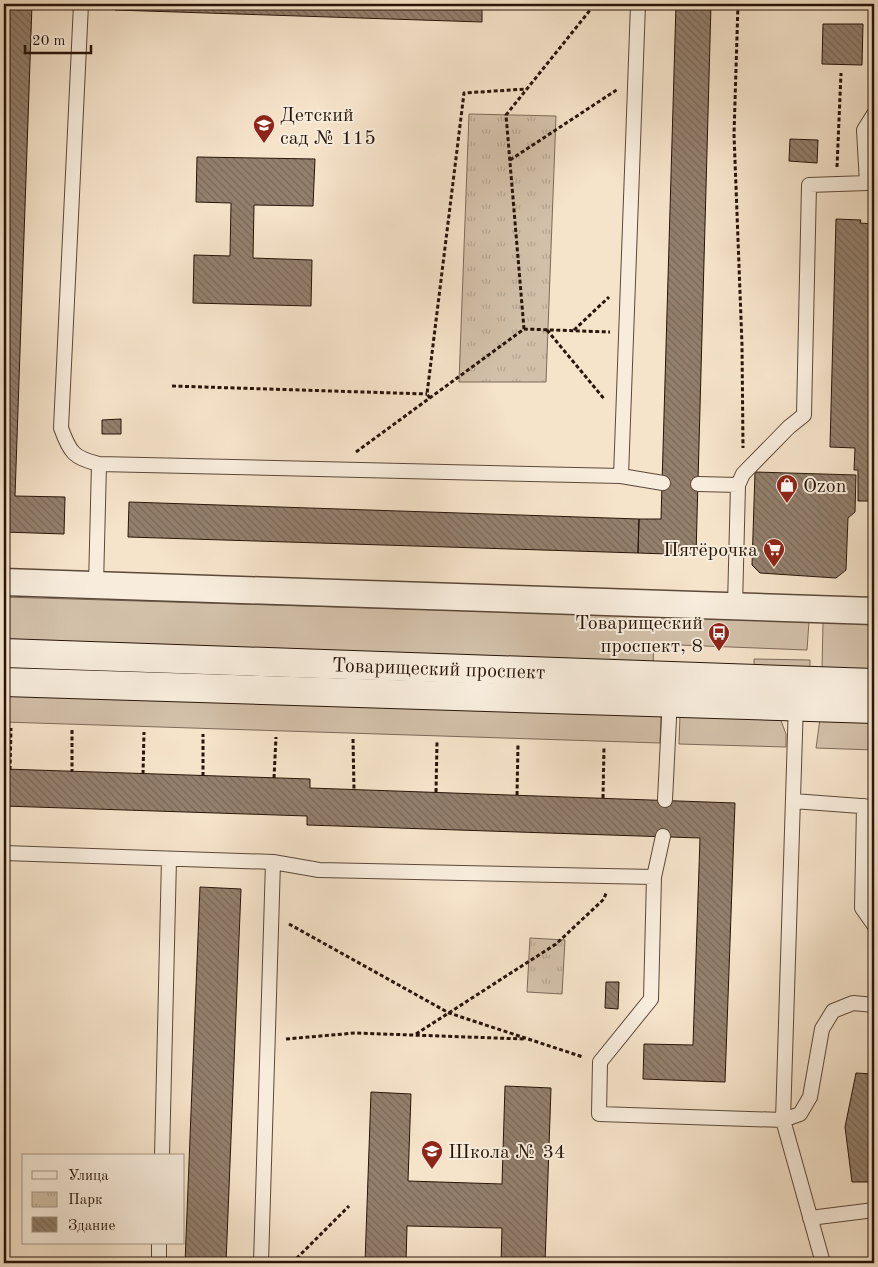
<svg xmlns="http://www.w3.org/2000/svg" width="878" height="1267" viewBox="0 0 878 1267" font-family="'Old Standard TT',serif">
<defs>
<pattern id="park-tufts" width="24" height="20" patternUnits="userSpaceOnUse" patternTransform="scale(1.25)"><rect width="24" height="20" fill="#d2c0a9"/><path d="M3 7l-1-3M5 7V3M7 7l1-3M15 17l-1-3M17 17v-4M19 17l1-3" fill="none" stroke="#b4a490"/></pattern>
<pattern id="building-back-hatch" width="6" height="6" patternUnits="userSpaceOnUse" patternTransform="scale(1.25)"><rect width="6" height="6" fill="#93806d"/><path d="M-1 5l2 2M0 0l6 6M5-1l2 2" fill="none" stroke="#786858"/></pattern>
</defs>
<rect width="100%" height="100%" fill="#f5e3ca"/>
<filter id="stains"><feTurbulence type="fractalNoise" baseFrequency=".004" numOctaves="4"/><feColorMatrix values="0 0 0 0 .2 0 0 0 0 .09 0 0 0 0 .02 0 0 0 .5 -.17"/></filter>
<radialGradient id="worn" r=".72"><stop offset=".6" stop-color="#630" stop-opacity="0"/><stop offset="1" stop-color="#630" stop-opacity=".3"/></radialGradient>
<path fill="#d2c0a9" stroke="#7d6a58" d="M4,597L809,621L807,650L654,644L653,665L4,645Z
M823,622L874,624V670L822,669Z
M754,659L810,660V669L754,668Z
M4,693L661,714L660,743L4,722Z
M680,715L780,718L786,734V747L679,744Z
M820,719L874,721V750L816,748Z"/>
<path fill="url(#park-tufts)" stroke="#7d6a58" d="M469,114L556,116L546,382H459Z
M530,938L565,940L562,994L527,992Z"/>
<path fill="url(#building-back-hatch)" stroke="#281508" d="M4,4H32L15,496L65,497L64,534L4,532Z
M115,4H482V22L115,10Z
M676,4H711L696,555L638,553L639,519H661Z
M823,24H863L862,65L822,64Z
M790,139L818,140L817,163L789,161Z
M197,157L315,159L313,206L254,205L253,258L312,260L311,306L193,303L194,255L230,256L231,203L196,202Z
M836,219L861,220L860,223L874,224V501H858V470H854L855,448L830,447Z
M121,419V434H102V420Z
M755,472L856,475L855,512L848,518L846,570L836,578L760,573L752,565Z
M129,502L639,519L638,553L128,537Z
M4,769L310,779V788L735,803L725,1082L643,1079L644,1044L693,1045L700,838L307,825V816L4,806Z
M200,887L241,889L226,1263H185Z
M606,982H619L618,1009L605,1008Z
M874,1070V1188L870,1187V1182H852L845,1127L856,1073L873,1074Z
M505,1086L551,1088L545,1263H501L502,1228L407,1226L406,1263H365L371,1092L411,1094L408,1181L502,1184Z"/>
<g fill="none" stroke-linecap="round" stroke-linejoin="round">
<g stroke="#5b4838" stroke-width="16">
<path id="lane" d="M81,4L61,428C70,453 74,458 99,464L621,476L663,483
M621,476L638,4
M698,484L738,485
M96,585L99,464
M735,606L738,485L743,474L789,427L804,415L809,185L867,183L864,130L874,114
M796,702L783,1120L823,1263
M665,800L670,698
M793,801L874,807
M864,806L862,908L874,925
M4,853L273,862L319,870L654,877L651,999L600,1062L599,1114L783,1120L800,1114L810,1097L822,1029L833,1011L853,1003L874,1005
M654,877L663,836
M162,1156L169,859
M810,1218L874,1210
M159,1263V1243
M261,1263L273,862"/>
</g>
<g stroke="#5b4838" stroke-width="29">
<path id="street" d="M4,582L874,611"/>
</g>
<g stroke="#281508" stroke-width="30">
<g id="secondary">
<path id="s1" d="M4,653L874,683"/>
<path d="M4,682L874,709"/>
</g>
</g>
<path stroke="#281508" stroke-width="3" stroke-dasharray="4 2.5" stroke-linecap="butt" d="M738,4L734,134L742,345L743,448
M510,160L618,89
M837,167L841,73
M524,329L506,115L595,4
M547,330L605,400
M574,330L609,297
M172,386L427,394
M430,398L427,394L464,93L526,89
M356,452L524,329L610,332
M72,730V772
M353,739L354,790
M10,770L11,728
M143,774L144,732
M203,776V734
M274,778L276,737
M436,792L437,742
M517,795L518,744
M603,798L604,747
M289,924L449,1013L583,1057
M416,1034L556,944L604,899L606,893
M286,1039L355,1033L524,1039
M292,1263L349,1206"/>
<use href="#lane" stroke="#f8eddd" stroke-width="14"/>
<use href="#street" stroke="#f8eddd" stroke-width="26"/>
<use href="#secondary" stroke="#f8eddd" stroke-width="28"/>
</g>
<defs>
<g id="school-pin" transform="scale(1.125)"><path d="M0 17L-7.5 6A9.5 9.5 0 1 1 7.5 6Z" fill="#8f2418" stroke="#f8eddd"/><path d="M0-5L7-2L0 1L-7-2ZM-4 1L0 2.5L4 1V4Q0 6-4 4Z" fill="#fff"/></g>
<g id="shop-pin" transform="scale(1.125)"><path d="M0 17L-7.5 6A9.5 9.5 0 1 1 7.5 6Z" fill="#8f2418" stroke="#f8eddd"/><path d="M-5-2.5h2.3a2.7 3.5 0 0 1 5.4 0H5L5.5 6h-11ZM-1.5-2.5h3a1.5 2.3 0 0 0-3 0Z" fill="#fff"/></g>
<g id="supermarket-pin" transform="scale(1.125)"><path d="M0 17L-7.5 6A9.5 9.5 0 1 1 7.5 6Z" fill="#8f2418" stroke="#f8eddd"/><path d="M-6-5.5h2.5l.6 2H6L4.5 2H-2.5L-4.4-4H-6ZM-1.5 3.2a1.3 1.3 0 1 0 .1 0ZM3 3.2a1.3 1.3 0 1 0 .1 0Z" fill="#fff"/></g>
<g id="bus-pin" transform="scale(1.125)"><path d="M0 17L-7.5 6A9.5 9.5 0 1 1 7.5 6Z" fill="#8f2418" stroke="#f8eddd"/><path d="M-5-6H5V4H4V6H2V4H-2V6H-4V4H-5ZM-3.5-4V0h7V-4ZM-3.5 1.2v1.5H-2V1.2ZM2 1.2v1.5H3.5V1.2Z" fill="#fff"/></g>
</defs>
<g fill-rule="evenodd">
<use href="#school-pin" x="264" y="125"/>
<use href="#shop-pin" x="787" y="485"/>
<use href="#supermarket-pin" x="774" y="549"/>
<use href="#bus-pin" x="719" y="633"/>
<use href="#school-pin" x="432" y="1151"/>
</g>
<g text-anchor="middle" stroke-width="4" stroke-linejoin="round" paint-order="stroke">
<g font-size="20" fill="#281508" stroke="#f8eddd" text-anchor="start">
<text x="280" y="121">Детский<tspan x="280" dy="23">сад № 115</tspan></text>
<text x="803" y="492">Ozon</text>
<text x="758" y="556" text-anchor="end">Пятёрочка</text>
<text x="703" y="629" text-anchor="end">Товарищеский<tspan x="703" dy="23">проспект, 8</tspan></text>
<text x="448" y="1158">Школа № 34</text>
</g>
<g font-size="20" fill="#281508" stroke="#f8eddd">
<text dy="7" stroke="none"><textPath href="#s1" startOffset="435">Товарищеский проспект</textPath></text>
</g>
</g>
<rect width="878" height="1267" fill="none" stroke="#f5e3ca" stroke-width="20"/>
<rect x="5" y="5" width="868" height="1257" fill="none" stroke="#281508" stroke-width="2.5"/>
<rect x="10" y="10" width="858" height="1247" fill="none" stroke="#281508"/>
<rect x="22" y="1154" width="162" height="90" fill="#f8eddd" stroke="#a59788"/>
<rect x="32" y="1171" width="25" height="8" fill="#f8eddd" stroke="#a59788"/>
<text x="68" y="1180" font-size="15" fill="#281508">Улица</text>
<rect x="32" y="1192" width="25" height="15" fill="url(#park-tufts)" stroke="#a59788"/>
<text x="68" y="1204" font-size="15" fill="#281508">Парк</text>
<rect x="32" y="1217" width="25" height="15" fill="url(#building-back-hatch)" stroke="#a59788"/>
<text x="68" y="1230" font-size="15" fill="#281508">Здание</text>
<path d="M25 45v8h66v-8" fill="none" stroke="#281508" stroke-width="2.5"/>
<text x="32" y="45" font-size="15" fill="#281508" stroke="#f8eddd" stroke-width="4" paint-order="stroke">20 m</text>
<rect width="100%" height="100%" filter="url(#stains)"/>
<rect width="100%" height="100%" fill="url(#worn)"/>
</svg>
